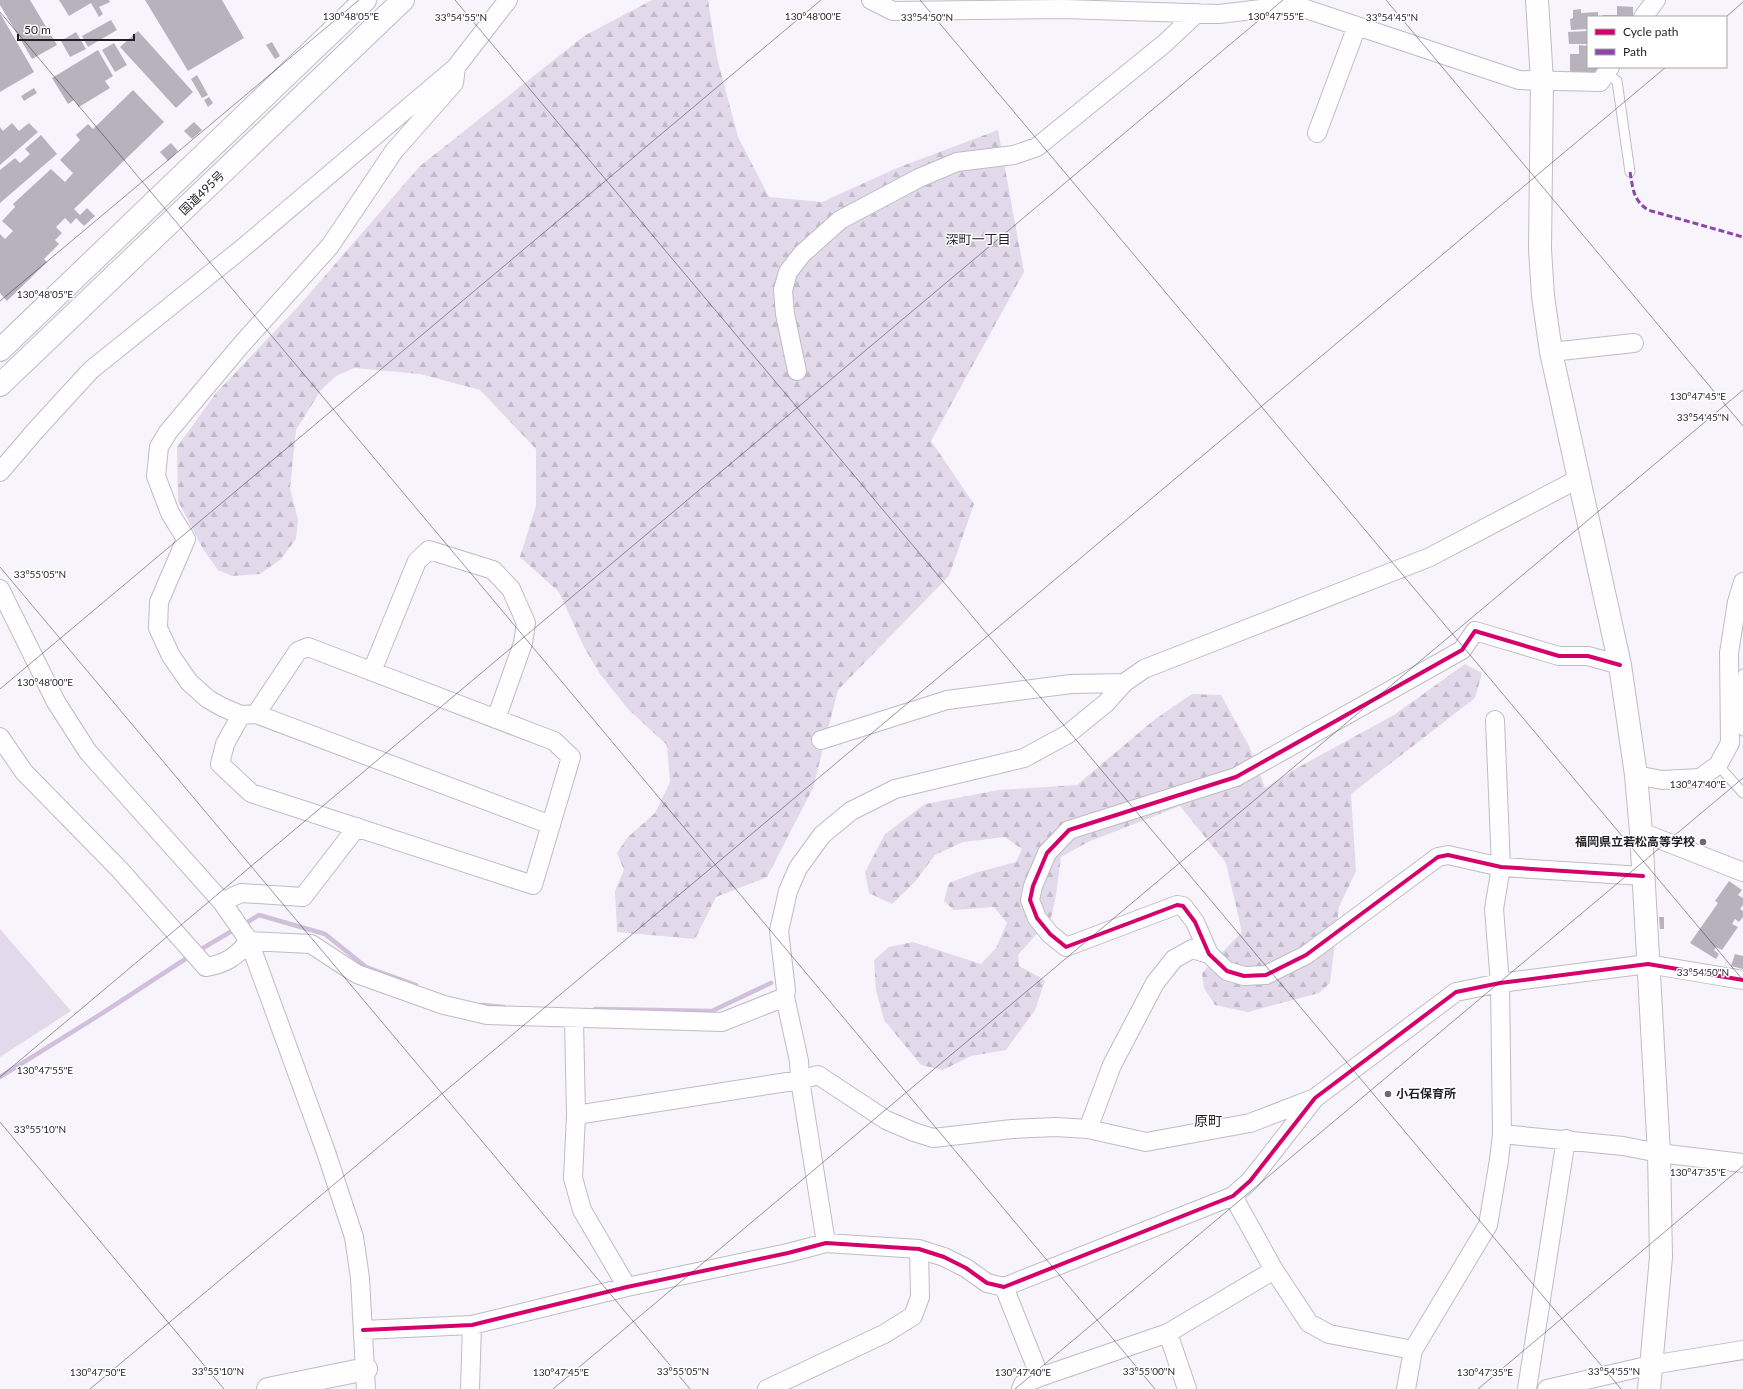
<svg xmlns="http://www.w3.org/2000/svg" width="1743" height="1389" viewBox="0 0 1743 1389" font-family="Lato,'Noto Sans JP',sans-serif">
<defs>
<pattern id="forest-firs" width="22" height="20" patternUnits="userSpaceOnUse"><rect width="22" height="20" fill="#e2d9ea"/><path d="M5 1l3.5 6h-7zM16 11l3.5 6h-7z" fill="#c2bac8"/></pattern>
</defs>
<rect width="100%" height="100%" fill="#f8f4fc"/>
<path fill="url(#forest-firs)" d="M652,0H708L717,58L738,137L769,197L822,202L897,168L998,130L1024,272L931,441L974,504L949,576L838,690L813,788L767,877L716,897L695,939L617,932L615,891L624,870L617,853L627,838L655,813L670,782L667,745L628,709L600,674L584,647L559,592L520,557L536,506V449L480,390L420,374L354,368L336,376L321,390L296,430L290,488L298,520L296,539L281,559L260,574L232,576L218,570L203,549L178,501L177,447L216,393L297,308L420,166L584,36Z
M1465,664L1482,673L1475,698L1351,794L1356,871L1339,907L1330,983L1319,993L1248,1012L1215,1005L1204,988L1202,973L1242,932L1226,863L1180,806L1088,842L1061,857L1056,895L1051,918L1018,955L1019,966L1045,980L1035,1010L1006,1050L971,1056L943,1070L921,1065L884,1020L876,990L874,960L889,947L913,942L981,964L996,948L1007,923L994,907L954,910L944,901L949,883L975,873L1016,862L1022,849L1005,837L963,842L935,855L914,883L892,904L869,893L865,872L885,834L925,804L999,790L1077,785L1154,720L1192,694L1221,695L1249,746L1265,788L1297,768L1394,715Z"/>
<path fill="#e2d9ea" d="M0,929L71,1011L0,1057Z"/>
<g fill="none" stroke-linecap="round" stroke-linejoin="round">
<path stroke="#d0c0dc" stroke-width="4.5" d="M243,925L259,915L325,934L366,967L416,985
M198,951L237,928
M482,1005L504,1007
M595,1009L712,1011L771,983
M0,1077L101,1014L190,956"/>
</g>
<path fill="#b8b2bc" d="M0,0H30L57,45L32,59L0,5Z
M59,0H109L110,2L99,7L103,14L99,17L91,3L69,16Z
M145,0H222L244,38L188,71Z
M1617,6L1633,7V16L1603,17V15H1617Z
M1581,9V13L1598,12V17H1588V29L1571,30L1570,19L1573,18V10Z
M0,13L34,72L0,92Z
M111,20L117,30L88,47L82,36Z
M138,31L193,92L176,108L120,47Z
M1588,31V44H1569L1568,32Z
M76,32L86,49L70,57L61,41Z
M272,42L280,56L275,59L266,45Z
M114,43L127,65L115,72L102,50Z
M1579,45L1588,46V67H1597V74L1570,73V54H1579Z
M98,50L113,76L105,81L110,88L79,107L74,100L68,104L52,78Z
M197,75L208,95L202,98L191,79Z
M34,88L37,93L24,101L21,96Z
M133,90L164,122L74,209L80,215L87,208L95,216L84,226L76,218L71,224L65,218L56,227L62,233L55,240L59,244L44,259L47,262L7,301L0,293V234L5,239L13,231L2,221L15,207L13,204L51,169L65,182L73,173L60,160L80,140L76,135L88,124L93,129Z
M209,97L213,103L208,107L204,100Z
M194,122L202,130L192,139L184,131Z
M12,123L19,131L29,123L38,132L0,165V127L3,131Z
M41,135L57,154L0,203V170L15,158L20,163L30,154L25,149Z
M171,143L178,151L168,161L160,152Z
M1729,881L1742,890L1738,895L1743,898V905L1740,909L1743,911V917L1739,922L1735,919L1732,924L1738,927L1722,950L1716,947L1714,950L1719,954L1716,959L1690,943L1718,903L1715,901Z
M1659,917H1664V929H1660Z
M1735,954L1743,956V969L1731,966Z"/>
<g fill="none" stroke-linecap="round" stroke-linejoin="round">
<g stroke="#bfbcc2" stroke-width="11">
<path id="lane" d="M1606,73L1617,81L1630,172
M1743,674L1740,697L1743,731
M1718,765L1743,793"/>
</g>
<g stroke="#bfbcc2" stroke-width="20">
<path id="street" d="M871,0L893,11L1064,9L1219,14L1294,5L1519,80L1600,82L1610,67
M1643,17L1656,0
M456,67L454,83L394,151L330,246L241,345L168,432L159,447L156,476L170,513L186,539L159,602L158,628L171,656L189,682L208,699L222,707L241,715L256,714L551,825
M1317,133L1357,26
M1551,352L1634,343
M797,371L785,314L783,290L788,272L802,254L840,220L919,178L957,162L1014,155L1037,147L1164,44L1197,13
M0,472L35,431L91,370L244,247L456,67L508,0
M0,589L56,702L88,752L222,902L249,941L326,1152L354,1237L360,1278L366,1389
M1620,665L1588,656H1559L1475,631L1462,650L1236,777L1069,830L1047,853L1033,886L1030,900L1037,918L1050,934L1066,947L1177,905L1183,906L1195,922L1209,954L1227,971L1244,976L1266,975L1306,955L1438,857L1448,855L1501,867L1643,876
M372,671L417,561L429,550L493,570L511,589L526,623L523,643L496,719
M241,715L225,744L220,764L251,793L533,885L571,757L554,741L308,647L298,651L256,714
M0,737L24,772L120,870L206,967C226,964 237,956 249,941
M821,740L947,700L1071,684L1124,683
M1636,775L1662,780L1700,778L1718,765L1730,743L1729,653L1737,602L1743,582
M1641,832L1743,872
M222,902L241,893L303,897L357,827
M249,941L311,944L357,974L444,1005L487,1015L722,1022L785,997
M574,1019L576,1115L573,1178L582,1210L627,1287
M576,1115L800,1080L818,1075L886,1120L914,1132L933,1138L1012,1129L1056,1127L1088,1129L1146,1142L1250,1123L1315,1098
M1088,1129L1112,1065L1155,983L1174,959L1192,949L1209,954
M1502,1134L1623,1146L1659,1153L1743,1163
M1233,1196L1274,1270L1309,1323L1329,1334L1413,1350
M826,1243L800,1080L799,1061L785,997L786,990L779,931L788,891L798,868L822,835L851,811L895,789L1024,758L1068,734L1106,703L1124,683L1144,669L1430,557L1578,479
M1004,1287L1040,1377
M363,1330L472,1325L627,1287L788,1253L826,1243L919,1249L944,1257L966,1268L987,1283L1004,1287L1233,1196L1250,1181L1315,1098L1456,992L1500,983L1648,964L1743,980
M1168,1333L1187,1389
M470,1389L472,1325
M767,1389L884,1334L913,1316L920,1297L919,1249
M1021,1389L1023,1384L1040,1377L1168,1333L1274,1270
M1406,1389L1413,1350L1488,1225L1499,1160L1502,1134L1500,983L1494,909L1501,867L1495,720
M1527,1389L1566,1139
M1547,1389L1651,1365L1743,1350"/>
</g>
<g stroke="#bfbcc2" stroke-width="24">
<path id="secondary" d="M1537,0L1542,81L1540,249L1543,296L1551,352L1620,665L1636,775L1641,832L1659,1153L1661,1257L1649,1389
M268,1389L366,1369"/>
</g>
<g stroke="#bfbcc2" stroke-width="24">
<path id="highway" d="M0,350L365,0
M0,385L403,0"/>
</g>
<use href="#lane" stroke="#fefdff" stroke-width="9"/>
<use href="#street" stroke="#fefdff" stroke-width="18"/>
<use href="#secondary" stroke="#fefdff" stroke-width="22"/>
<use href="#highway" stroke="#fefdff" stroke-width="22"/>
<path stroke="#8e44ad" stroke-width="3" stroke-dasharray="6 3" stroke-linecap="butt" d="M1630,172C1633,189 1633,200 1648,210L1743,237"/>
<g stroke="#fff" stroke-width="6">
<path id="cycleway" d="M1620,665L1588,656H1559L1475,631L1462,650L1236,777L1069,830L1047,853L1033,886L1030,900L1037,918L1050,934L1066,947L1177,905L1183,906L1195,922L1209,954L1227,971L1244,976L1266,975L1306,955L1438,857L1448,855L1501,867L1643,876
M363,1330L472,1325L627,1287L788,1253L826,1243L919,1249L944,1257L966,1268L987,1283L1004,1287L1233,1196L1250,1181L1315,1098L1456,992L1500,983L1648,964L1743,980"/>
</g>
<use href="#cycleway" stroke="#d6006c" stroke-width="4"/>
</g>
<path fill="none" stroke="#201e23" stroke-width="1" stroke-opacity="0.45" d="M455,0L1621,1389M920,0L1743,980M1386,0L1743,426M0,12L1155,1389M1726,17L1743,2M0,301L359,0M0,567L690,1389M0,689L821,0M0,1077L1283,0M0,1122L224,1389M90,1389L1666,67M553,1389L1743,390M1015,1389L1743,778M1478,1389L1743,1166"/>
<g fill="#6c696f" stroke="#fff" stroke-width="1.5">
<circle cx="1703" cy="842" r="4"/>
<circle cx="1388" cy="1094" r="4"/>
</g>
<g text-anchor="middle" stroke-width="3" stroke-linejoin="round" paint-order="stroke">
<g font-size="12" fill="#201e23" stroke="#fff">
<text transform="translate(202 193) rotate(-44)" y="4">国道495号</text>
</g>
<g font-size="12" font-weight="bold" fill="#201e23" stroke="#fff" text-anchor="end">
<text x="1695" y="846">福岡県立若松高等学校</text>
<text x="1396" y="1098" text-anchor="start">小石保育所</text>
</g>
<g font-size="13" fill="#201e23" stroke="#fff">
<text x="978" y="244">深町一丁目</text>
</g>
<g font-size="14" fill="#201e23" stroke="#fff">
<text x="1208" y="1126">原町</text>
</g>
</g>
<g font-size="10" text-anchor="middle" fill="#201e23" stroke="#fff" stroke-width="3" stroke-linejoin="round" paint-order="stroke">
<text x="351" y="20">130°48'05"E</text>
<text x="813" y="20">130°48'00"E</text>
<text x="1276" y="20">130°47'55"E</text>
<text x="461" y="21">33°54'55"N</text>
<text x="927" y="21">33°54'50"N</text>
<text x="1392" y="21">33°54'45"N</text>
<text x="45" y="298">130°48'05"E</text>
<text x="1698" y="400">130°47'45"E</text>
<text x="1703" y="421">33°54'45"N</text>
<text x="40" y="578">33°55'05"N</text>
<text x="45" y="686">130°48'00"E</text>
<text x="1698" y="788">130°47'40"E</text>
<text x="1703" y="976">33°54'50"N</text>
<text x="45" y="1074">130°47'55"E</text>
<text x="40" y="1133">33°55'10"N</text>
<text x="1698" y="1176">130°47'35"E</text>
<text x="218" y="1375">33°55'10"N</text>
<text x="683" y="1375">33°55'05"N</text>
<text x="1149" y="1375">33°55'00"N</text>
<text x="1614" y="1375">33°54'55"N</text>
<text x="98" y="1376">130°47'50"E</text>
<text x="561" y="1376">130°47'45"E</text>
<text x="1023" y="1376">130°47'40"E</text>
<text x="1485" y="1376">130°47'35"E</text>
</g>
<rect x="1587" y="16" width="140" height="52" fill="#ffffff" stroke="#a6a5a7"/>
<rect x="1595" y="29" width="20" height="6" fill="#d6006c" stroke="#a6a5a7"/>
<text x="1623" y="36" font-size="12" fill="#201e23">Cycle path</text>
<rect x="1595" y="49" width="20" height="6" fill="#8e44ad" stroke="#a6a5a7"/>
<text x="1623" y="56" font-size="12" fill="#201e23">Path</text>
<path d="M18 34v6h116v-6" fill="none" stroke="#201e23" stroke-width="2"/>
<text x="24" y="34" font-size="12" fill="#201e23" stroke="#ffffff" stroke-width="3" paint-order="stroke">50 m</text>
</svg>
